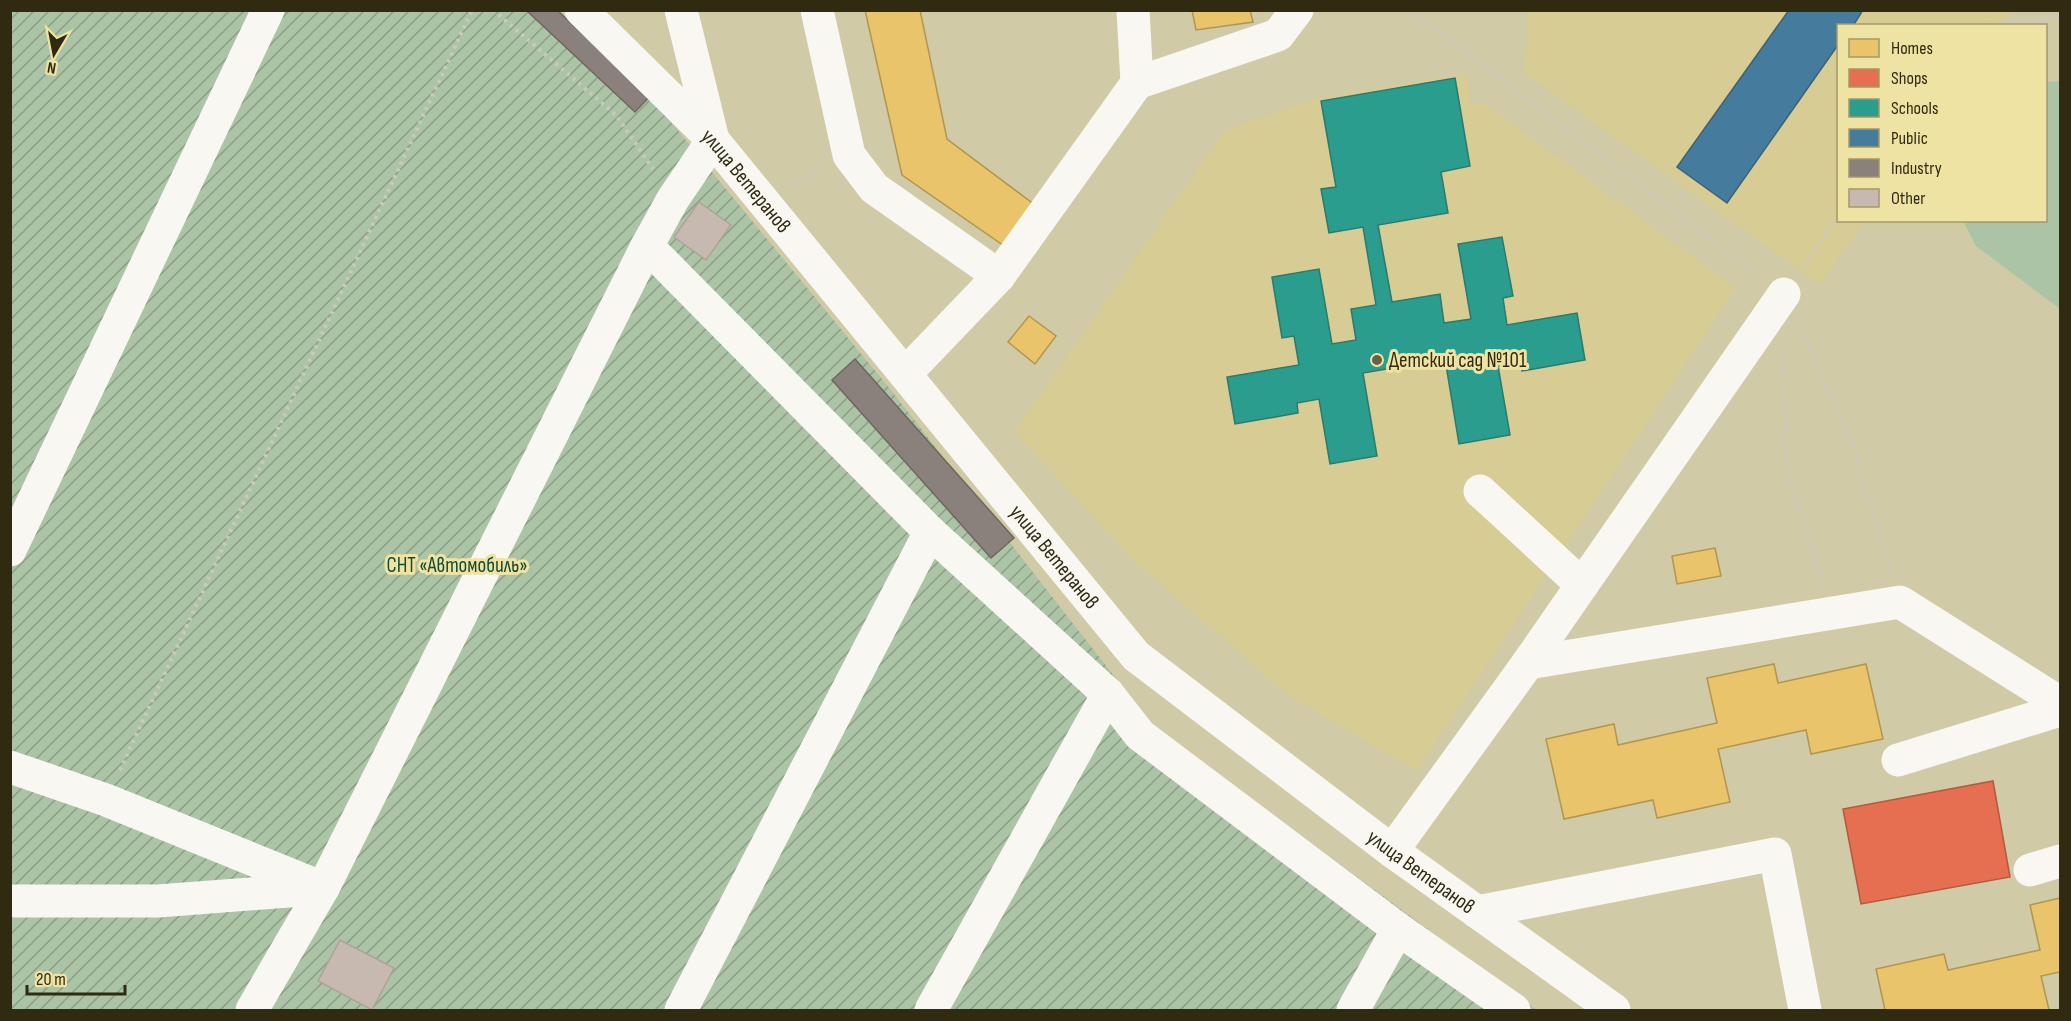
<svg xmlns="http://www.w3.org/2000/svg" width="2071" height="1021" viewBox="0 0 2071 1021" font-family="'Sofia Sans Condensed',sans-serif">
<defs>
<pattern id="garden-furrows" width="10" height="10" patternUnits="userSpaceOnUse" patternTransform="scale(1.5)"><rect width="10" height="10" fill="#abc4a5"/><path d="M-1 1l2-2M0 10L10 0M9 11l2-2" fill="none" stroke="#8c9f85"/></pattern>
</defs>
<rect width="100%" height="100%" fill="#d0caa7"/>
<path fill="#d6cc94" d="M1529,11H2012L2001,25L1838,26V220L1865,221L1820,285L1524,73Z
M1466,73L1470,104H1486L1736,288L1417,771L1289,696L1131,558L1015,431L1224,131L1315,99Z"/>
<path fill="url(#garden-furrows)" d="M10,11H557L666,116L890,389L1153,726L1537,1010H11Z"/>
<path fill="#abc4a5" d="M2060,81V309L1976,246L1963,221L2046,220V82Z"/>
<path fill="#e9c46a" stroke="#b1964f" stroke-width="1.5" d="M865,10H920L947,139L1039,208L1010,250L902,175Z
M1192,10H1250L1253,22L1196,30Z
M1029,316L1056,336L1035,364L1008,342Z
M1715,548L1721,576L1677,584L1672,556Z
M1774,664L1778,683L1866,664L1883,739L1811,754L1806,730L1718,749L1730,802L1657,818L1653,800L1564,819L1546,739L1614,724L1618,745L1717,723L1707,678Z
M2060,898V972L2041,976L2049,1010H1885L1876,969L1944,954L1948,970L2040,950L2030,905Z"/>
<path fill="#e76f51" stroke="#b05a3e" stroke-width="1.5" d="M1993,781L2010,877L1861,904L1843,809Z"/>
<path fill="#2a9d8f" stroke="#2c7a69" stroke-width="1.5" d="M1455,78L1470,166L1441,172L1448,213L1378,225L1392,302L1440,294L1444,323L1471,319L1458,244L1502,237L1513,296L1503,298L1507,325L1577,313L1585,360L1522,371L1520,362L1498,366L1510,435L1459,444L1445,359L1363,373L1377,456L1330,464L1319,399L1297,403L1298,413L1235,424L1227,377L1299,365L1294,336L1282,338L1272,277L1319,269L1332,344L1356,340L1351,309L1376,305L1363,227L1329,233L1321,189L1336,187L1321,101Z"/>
<path fill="#457b9d" stroke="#3e6373" stroke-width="1.5" d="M1789,10H1863L1853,26H1838V45L1727,203L1677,167Z"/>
<path fill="#8a817c" stroke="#6f675c" stroke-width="1.5" d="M526,10H557L649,97L635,112Z
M855,359L1014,538L991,558L832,380Z"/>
<path fill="#c7b9b0" stroke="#aea299" stroke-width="1.5" d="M699,202L731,225L706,260L674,237Z
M340,940L394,968L372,1010L318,981Z"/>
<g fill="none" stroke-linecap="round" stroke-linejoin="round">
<path stroke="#cbc9be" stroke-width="4" stroke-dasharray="3 4.5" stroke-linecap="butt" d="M493,10L616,115L653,169
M1410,10L1758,275
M2052,10L2060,18
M1990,26L2060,17
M791,185L822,169
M1803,268L1838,217
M1800,329L1851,440L1891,571
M1784,353L1786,466L1823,583
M120,770L472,10"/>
<g stroke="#f8f7f2" stroke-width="33">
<path id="s1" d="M581,10L713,140L1136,656L1392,851L1614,1010"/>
<path d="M817,10L849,155L874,188L999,276"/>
<path d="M1133,10L1137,83"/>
<path d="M647,246L930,532L1108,694L1140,735L1398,929L1514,1010"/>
<path d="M906,373L999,276L1137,83L1278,35L1297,10"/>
<path d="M1480,491L1582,585L1528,663"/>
<path d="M10,550L268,10"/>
<path d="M1582,585L1784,294"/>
<path d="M1898,760L2060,710"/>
<path d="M10,767L106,800L323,888"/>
<path d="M1392,851L1528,663L1900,602L2060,703"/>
<path d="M2030,870L2060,861"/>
<path d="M10,901H158L315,889"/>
<path d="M1477,912L1775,854L1805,1010"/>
<path d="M252,1010L323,888L647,246L673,199L713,140L681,10"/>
<path d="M681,1010L930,532"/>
<path d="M931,1010L1108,694"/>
<path d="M1353,1010L1398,929"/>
</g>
</g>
<circle fill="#676245" stroke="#eee3a2" stroke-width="2" cx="1377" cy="360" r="6"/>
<g text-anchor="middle" stroke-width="6" stroke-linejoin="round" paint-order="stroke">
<g font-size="21" fill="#2f2a10" stroke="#eee3a2">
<text dy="7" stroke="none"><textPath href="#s1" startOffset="238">улица Ветеранов</textPath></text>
<text dy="7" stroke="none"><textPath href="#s1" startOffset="724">улица Ветеранов</textPath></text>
<text dy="7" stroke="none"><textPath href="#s1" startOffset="1210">улица Ветеранов</textPath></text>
</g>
<g font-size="21" fill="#2f2a10" stroke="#eee3a2" text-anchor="start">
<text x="1389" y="367">Детский сад №101</text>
</g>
<g font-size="21" fill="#144c33" stroke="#eee3a2">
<text x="457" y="572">СНТ «Автомобиль»</text>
</g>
</g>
<rect width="2071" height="1021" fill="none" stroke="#2f2a10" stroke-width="24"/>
<rect x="1837" y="24" width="210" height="198" fill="#eee3a2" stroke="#a29968" stroke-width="1.5"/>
<rect x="1849" y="39" width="30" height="18" fill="#e9c46a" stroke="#a29968" stroke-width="1.5"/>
<text x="1891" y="54" font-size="18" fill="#2f2a10">Homes</text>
<rect x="1849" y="69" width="30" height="18" fill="#e76f51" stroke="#a29968" stroke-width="1.5"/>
<text x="1891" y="84" font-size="18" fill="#2f2a10">Shops</text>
<rect x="1849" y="99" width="30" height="18" fill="#2a9d8f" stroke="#a29968" stroke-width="1.5"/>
<text x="1891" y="114" font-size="18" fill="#2f2a10">Schools</text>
<rect x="1849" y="129" width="30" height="18" fill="#457b9d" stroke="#a29968" stroke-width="1.5"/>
<text x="1891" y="144" font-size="18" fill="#2f2a10">Public</text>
<rect x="1849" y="159" width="30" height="18" fill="#8a817c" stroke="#a29968" stroke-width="1.5"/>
<text x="1891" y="174" font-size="18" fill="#2f2a10">Industry</text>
<rect x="1849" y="189" width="30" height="18" fill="#c7b9b0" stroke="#a29968" stroke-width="1.5"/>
<text x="1891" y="204" font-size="18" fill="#2f2a10">Other</text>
<g transform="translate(54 54) rotate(190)" stroke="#eee3a2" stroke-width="4.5" paint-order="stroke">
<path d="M0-4.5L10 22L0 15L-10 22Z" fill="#2f2a10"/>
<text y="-9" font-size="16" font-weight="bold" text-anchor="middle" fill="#2f2a10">N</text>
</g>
<path d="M27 985v9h98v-9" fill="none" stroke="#2f2a10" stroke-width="3"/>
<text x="36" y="985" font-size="18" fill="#2f2a10" stroke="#eee3a2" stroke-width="4.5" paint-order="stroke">20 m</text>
</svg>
